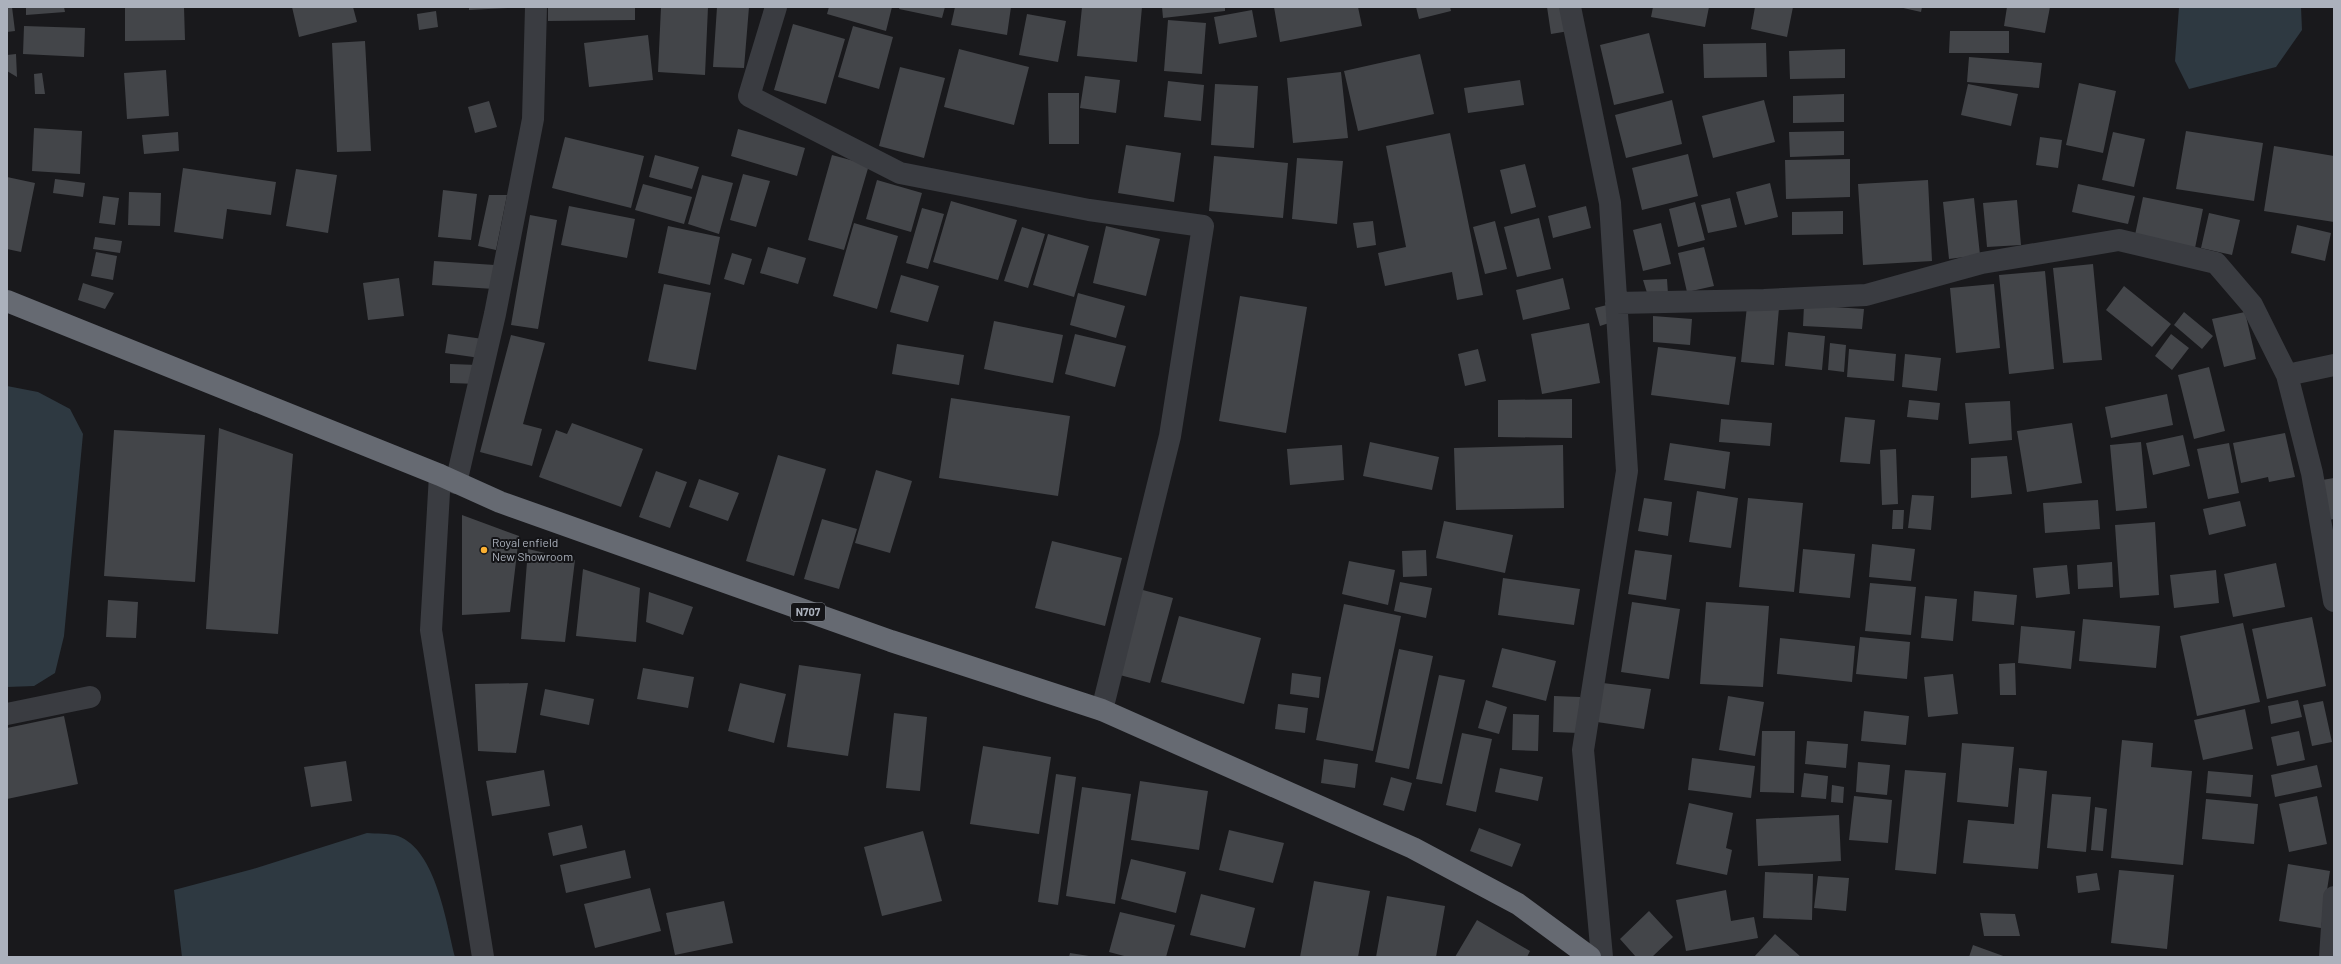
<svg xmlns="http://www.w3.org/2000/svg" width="2341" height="964" viewBox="0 0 2341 964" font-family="Barlow,sans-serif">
<rect width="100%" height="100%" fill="#19191c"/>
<path fill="#2e3941" d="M2179,7H2301L2302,30L2276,67L2189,89L2175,61Z
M7,386L38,392L70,409L83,434L64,636L55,673L34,686L7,687Z
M367,833C376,834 389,833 398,836C436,850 446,922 455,957H182L174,890L253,869Z"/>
<path fill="#434549" d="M7,7H12L15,31L7,32Z
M26,7H64L65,12L26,15Z
M125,7H184L185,40L125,41Z
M292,7H353L357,22L299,37Z
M469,7H508V8L469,10Z
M548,7H635V20L548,21Z
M661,7H708L705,75L658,72Z
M717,7H749L744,68L713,67Z
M829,7H892L886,31L827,14Z
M900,7H945L942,18L899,9Z
M955,7H1011L1007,35L951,25Z
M1082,7H1142L1137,62L1077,56Z
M1162,7H1225V11L1163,18Z
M1274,7H1358L1362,26L1280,42Z
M1416,7H1450L1451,11L1419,19Z
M1547,7H1565L1569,31L1551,34Z
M1653,7H1709L1705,27L1651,17Z
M1755,7H1793L1787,37L1751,29Z
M1899,7H1922L1921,12Z
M2007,7H2050L2045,33L2004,26Z
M1252,10L1257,37L1219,44L1214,17Z
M436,11L438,27L419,30L417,14Z
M1027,14L1066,21L1058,62L1019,55Z
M1168,20L1206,23L1202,74L1164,71Z
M793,24L845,39L826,104L774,90Z
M24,26L85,28L84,57L23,54Z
M853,26L893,37L879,89L838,77Z
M1950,31H2009V53H1949Z
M1649,33L1664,93L1614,105L1600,45Z
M648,35L653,80L589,87L584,43Z
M365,41L371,151L337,152L332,43Z
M1766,43L1767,77L1704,78L1703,44Z
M959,49L1029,67L1014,125L944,107Z
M1845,49V78L1790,79L1789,51Z
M16,54L17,77L7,71V55Z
M1420,54L1434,114L1358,131L1344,71Z
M1969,57L2042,63L2039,88L1967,82Z
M900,67L945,78L924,158L879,146Z
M166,70L169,116L127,119L124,73Z
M1341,72L1348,138L1293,143L1287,78Z
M42,73L45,94H35L34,74Z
M1085,76L1120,80L1116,113L1080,108Z
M1520,80L1524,105L1468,113L1464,88Z
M1168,81L1204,85L1201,121L1164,117Z
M2079,83L2116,91L2103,153L2066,145Z
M1215,84L1258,86L1254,148L1211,145Z
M1968,84L2018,94L2011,126L1961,115Z
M1048,93H1079V144H1049Z
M1844,94V122L1793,123V96Z
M1672,100L1682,144L1626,158L1615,115Z
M1764,100L1775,142L1713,158L1702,116Z
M489,101L497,127L475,133L468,107Z
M34,128L82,131L80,174L32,171Z
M738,129L805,148L797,176L731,156Z
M1844,131V155L1790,157L1789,132Z
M2186,131L2263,143L2254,201L2176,189Z
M178,132L179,151L144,154L142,135Z
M2113,132L2145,139L2134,187L2102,180Z
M1450,133L1483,295L1457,300L1452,272L1385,286L1378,253L1406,247L1386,146Z
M565,137L644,156L631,208L552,188Z
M2040,137L2062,140L2058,168L2036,165Z
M1126,145L1181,153L1174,202L1118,193Z
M2274,146L2334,156V222L2264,211Z
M1688,154L1698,196L1642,210L1632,168Z
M655,155L699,167L692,189L649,177Z
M832,155L869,165L844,250L808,240Z
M1214,156L1288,163L1283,218L1209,211Z
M1297,158L1343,161L1337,224L1292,219Z
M1850,159V197L1786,199L1785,160Z
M1525,164L1536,207L1511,214L1500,170Z
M183,168L276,182L271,215L227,209L223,239L174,232Z
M296,169L337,175L328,233L286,226Z
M743,174L770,181L756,227L730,220Z
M702,175L733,183L719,234L688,224Z
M7,177L35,183L21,252L7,249Z
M55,179L85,183L83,197L53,193Z
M877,180L922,193L911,232L866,219Z
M1928,180L1932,261L1863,265L1858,184Z
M1770,183L1778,217L1745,225L1736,192Z
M643,184L692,197L684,224L635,210Z
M2078,184L2135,196L2128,224L2072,212Z
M443,190L477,194L471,240L438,237Z
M129,192L161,193L160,226L128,225Z
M489,195H507L496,250L478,246Z
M103,196L119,198L115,225L99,223Z
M2143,197L2203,209L2195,248L2135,235Z
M1730,198L1737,227L1708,233L1701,205Z
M1974,198L1980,255L1949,259L1943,202Z
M2017,200L2021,245L1987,247L1983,203Z
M951,201L1017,220L998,280L933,262Z
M1695,202L1705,240L1678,247L1669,209Z
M569,206L635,219L627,258L561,245Z
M1586,206L1591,228L1553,238L1548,216Z
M922,208L944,214L928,269L906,263Z
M1843,211V234L1792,235V212Z
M2209,213L2240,220L2232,255L2201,248Z
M530,215L557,220L538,329L511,325Z
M1539,218L1551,269L1517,277L1504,227Z
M1373,221L1376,245L1357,248L1353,223Z
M1495,221L1507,269L1485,274L1473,227Z
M854,223L898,236L877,309L833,296Z
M1661,223L1671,264L1643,271L1633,230Z
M2297,225L2331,233L2325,261L2291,253Z
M668,226L720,237L710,285L658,273Z
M1106,226L1160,239L1146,296L1093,283Z
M1022,227L1045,234L1028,288L1004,281Z
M1048,234L1089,246L1074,297L1033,285Z
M95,237L122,241L120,253L93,249Z
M768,247L806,258L798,284L760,273Z
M1704,247L1714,286L1687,292L1678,253Z
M96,252L117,256L113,280L91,276Z
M732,253L752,259L744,285L724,279Z
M434,261L495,265L494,289L432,285Z
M2093,264L2102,360L2063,363L2053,268Z
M2045,271L2054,369L2009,374L1999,275Z
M901,275L939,286L928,322L890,312Z
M399,278L404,316L368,320L363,283Z
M1563,278L1570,309L1523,320L1516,290Z
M1667,279L1668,294L1648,296L1643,280Z
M83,283L114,293L105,309L78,300Z
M664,284L711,293L696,370L648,361Z
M1994,284L2000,348L1956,353L1950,288Z
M2124,286L2171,324L2152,347L2106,310Z
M1078,293L1125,306L1116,338L1070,325Z
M1240,296L1307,307L1286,433L1219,421Z
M1607,305L1612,322L1600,326L1595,308Z
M1804,305L1864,309L1862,329L1803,326Z
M1747,306L1779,308L1774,365L1741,362Z
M2184,312L2213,336L2202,349L2174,325Z
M2245,312L2256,359L2224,367L2212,319Z
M1653,316L1692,319L1690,345L1653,342Z
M994,321L1063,335L1053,383L984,369Z
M1589,323L1600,383L1542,394L1531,334Z
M1788,332L1825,336L1822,370L1785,366Z
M448,334L483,339L480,358L445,353Z
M1075,334L1126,346L1115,387L1065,374Z
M2171,334L2189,348L2172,370L2155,356Z
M511,335L545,343L523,424L542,429L532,466L480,452Z
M1830,343L1846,345L1844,372L1828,370Z
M897,344L964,355L959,385L892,374Z
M1658,347L1736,357L1729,405L1651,395Z
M1478,349L1486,381L1465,386L1458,354Z
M1849,349L1896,354L1894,381L1847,377Z
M1905,354L1941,358L1937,391L1902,387Z
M450,364L478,365V384L450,383Z
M2209,367L2225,431L2194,439L2178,375Z
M2167,394L2173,425L2111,438L2105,407Z
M951,398L1070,416L1058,496L939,478Z
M1572,399V438L1498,437V400Z
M1909,400L1940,403L1938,420L1907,417Z
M2010,401L2012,440L1969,444L1965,403Z
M1845,417L1875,420L1870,464L1840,462Z
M1721,419L1772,423L1770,446L1719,442Z
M572,423L643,449L621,507L539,477L556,430L567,434Z
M2072,423L2082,483L2027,492L2017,431Z
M219,428L293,454L278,634L206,629Z
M114,430L205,435L195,582L104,576Z
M2285,433L2295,477L2269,482L2268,477L2241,483L2233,443Z
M2183,435L2190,466L2153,475L2146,443Z
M1370,442L1439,457L1432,490L1363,476Z
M2141,442L2147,508L2116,511L2110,445Z
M1670,443L1730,452L1725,489L1664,480Z
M2229,443L2239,493L2208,499L2197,449Z
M1342,445L1344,480L1290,485L1287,449Z
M1563,445L1564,508L1456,510L1454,448Z
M1896,449L1898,504L1882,505L1880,450Z
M778,455L826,469L794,576L746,561Z
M2007,456L2012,494L1971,498V458Z
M876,470L912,481L890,553L855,543Z
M656,471L687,482L670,528L639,517Z
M2334,478V519L2329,520L2322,480Z
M699,479L739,493L728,521L689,507Z
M1697,491L1738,498L1731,548L1689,542Z
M1912,495L1934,496L1931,530L1908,528Z
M1644,498L1672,502L1668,536L1638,531Z
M1748,498L1803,503L1794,592L1739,587Z
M2098,500L2100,529L2045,533L2043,503Z
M2240,501L2246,526L2209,535L2203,509Z
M1893,510H1904L1903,529H1892Z
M462,515L519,536L510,612L462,615Z
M822,519L857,529L839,589L804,579Z
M1444,521L1513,535L1505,573L1436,558Z
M2155,522L2159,595L2120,598L2115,525Z
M1052,541L1122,558L1105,626L1035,608Z
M1872,544L1915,549L1911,581L1869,577Z
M528,549L575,560L565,642L521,639Z
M1803,549L1855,554L1850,598L1799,593Z
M1426,550L1427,576L1403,577L1402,551Z
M1635,550L1672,555L1666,600L1628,594Z
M1349,561L1395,570L1388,605L1342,594Z
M2112,562L2113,587L2078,589L2077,565Z
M2276,563L2285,607L2233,617L2224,574Z
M2067,565L2070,594L2036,598L2033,568Z
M583,569L640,588L636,642L576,636Z
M2216,570L2219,603L2174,608L2170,575Z
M1503,578L1580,589L1574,625L1498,615Z
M1400,582L1432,588L1426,618L1394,611Z
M1870,583L1916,587L1911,635L1865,631Z
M1139,589L1173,598L1150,683L1116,674Z
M1974,591L2017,595L2014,625L1972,621Z
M649,592L693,607L683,635L646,622Z
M1925,596L1957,599L1953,641L1921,638Z
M108,600L138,602L136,638L106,637Z
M1632,602L1680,609L1669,679L1621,672Z
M1706,602L1769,606L1763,687L1700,684Z
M1344,604L1401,616L1373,751L1316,740Z
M1179,616L1261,638L1244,704L1161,682Z
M2312,617L2326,686L2267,699L2252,629Z
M2083,619L2160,626L2156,668L2079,661Z
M2243,623L2260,702L2197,716L2180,636Z
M2021,626L2075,631L2071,669L2018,663Z
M1860,637L1910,642L1907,679L1856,674Z
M1780,638L1855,646L1852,682L1777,674Z
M1502,648L1556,661L1546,701L1492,687Z
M1399,649L1433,656L1409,769L1375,762Z
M2015,663L2016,695H2000L1999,664Z
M799,665L861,674L848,756L787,747Z
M643,668L694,677L688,708L637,699Z
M1292,673L1321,677L1319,698L1290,694Z
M1953,674L1958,714L1928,717L1924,677Z
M1439,675L1465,680L1442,784L1416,779Z
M528,683L516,753L478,751L475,684Z
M740,683L786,694L774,743L728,731Z
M1603,683L1651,689L1644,729L1597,722Z
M545,689L594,699L589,725L540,715Z
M1554,696L1580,697L1579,733L1553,732Z
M1728,696L1764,702L1755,756L1719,750Z
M1486,700L1507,707L1499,734L1478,728Z
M2298,700L2302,717L2271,724L2268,706Z
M2323,701L2332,742L2312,746L2303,705Z
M1278,704L1308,708L1305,733L1275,729Z
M2245,709L2253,749L2203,760L2194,720Z
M1864,711L1909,716L1906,745L1861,741Z
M894,713L927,717L920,791L886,788Z
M1513,714L1539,715L1538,751L1512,750Z
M64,716L78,784L7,799V728Z
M1762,731H1795L1794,793L1760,792Z
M2299,731L2305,760L2277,766L2271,737Z
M1462,733L1492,739L1476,812L1446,805Z
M2122,740L2153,743L2151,767L2192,771L2183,865L2111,858Z
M1807,741L1848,744L1846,768L1805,764Z
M1962,743L2014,747L2008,807L1957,802Z
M983,746L1051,757L1039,834L970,824Z
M1692,758L1755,766L1751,798L1688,790Z
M1324,759L1358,764L1355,788L1321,783Z
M346,761L352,801L311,807L304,767Z
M1858,762L1890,765L1887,795L1856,792Z
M2317,765L2322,787L2275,797L2271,775Z
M1500,768L1543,777L1538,801L1495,792Z
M2019,768L2047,771L2038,869L1963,863L1968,820L2014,824Z
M544,770L550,806L492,816L486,781Z
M1905,770L1946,773L1936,874L1895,870Z
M2208,771L2253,775L2251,797L2206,793Z
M1804,773L1828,776L1826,799L1801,797Z
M1056,774L1076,777L1058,905L1038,902Z
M1391,777L1412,783L1404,811L1383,805Z
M1140,781L1208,791L1199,850L1131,840Z
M1832,785L1844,787L1843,803L1831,802Z
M1082,787L1131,794L1115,904L1066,896Z
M2052,794L2091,797L2086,852L2047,848Z
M1854,796L1892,800L1888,843L1849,840Z
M2317,796L2327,844L2289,852L2279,804Z
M2206,799L2258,804L2254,844L2202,839Z
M1689,803L1733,813L1726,848L1732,850L1727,875L1676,864Z
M2095,807L2107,809L2103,851L2091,850Z
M1839,815L1841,861L1758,866L1756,819Z
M582,825L587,848L553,856L548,833Z
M1479,828L1521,844L1512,867L1470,851Z
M1229,830L1284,843L1273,883L1219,870Z
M923,831L942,901L882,916L864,847Z
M625,850L631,878L566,893L560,865Z
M1131,859L1186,872L1176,913L1121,899Z
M2288,864L2330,871L2321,928L2279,921Z
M2119,870L2174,875L2167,949L2111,943Z
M1765,872L1813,874L1812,920L1763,918Z
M2097,873L2100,890L2078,893L2076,876Z
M1818,876L1849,878L1846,911L1814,908Z
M1314,881L1370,891L1358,957H1300Z
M650,888L661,931L595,948L584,904Z
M1726,890L1731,921L1754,917L1758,938L1686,951L1676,900Z
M1201,894L1255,908L1245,948L1190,935Z
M1387,896L1445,906L1436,957H1376Z
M724,901L733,943L675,955L666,913Z
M1649,911L1673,937L1652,957H1636L1620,939Z
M1120,912L1175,925L1166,957H1128L1109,952Z
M1980,913L2015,914L2020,936H1984Z
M1477,920L1530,951L1527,957H1455Z
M1775,934L1801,957H1754Z
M1973,945L2006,957H1969Z
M1070,953L1089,956L1088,957H1069Z"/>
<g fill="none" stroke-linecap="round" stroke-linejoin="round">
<path stroke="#3a3c41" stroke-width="22" d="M776,7L749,96L900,173L1089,210L1203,226L1170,436L1102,710
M1570,7L1610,203L1627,471L1583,750L1602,957
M1616,303L1764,300L1866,295L1982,263L2119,240L2216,263L2252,305L2287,375L2312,473L2334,601
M2287,375L2334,365
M440,475L431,630L483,957
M456,483L495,314L533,119L536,7
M7,714L90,697
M2330,957L2334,897"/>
<path stroke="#666a72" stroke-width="22" d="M7,301L440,475L500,502L891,641L1102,710L1413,848L1518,904L1590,957"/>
</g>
<circle fill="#fbb032" stroke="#141417" stroke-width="1.5" cx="484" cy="550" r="4"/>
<g text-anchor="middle" stroke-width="4" stroke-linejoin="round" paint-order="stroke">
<rect fill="#141417" stroke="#7e828a" stroke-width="1" x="791" y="603" width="34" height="18" rx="3"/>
<g font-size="11" font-weight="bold" fill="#abb1bc">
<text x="808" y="616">N707</text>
</g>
<g font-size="12" fill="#abb1bc" stroke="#141417" text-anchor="start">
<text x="492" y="547">Royal enfield<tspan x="492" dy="14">New Showroom</tspan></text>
</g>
</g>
<rect width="2341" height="964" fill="none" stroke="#abb1bc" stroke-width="16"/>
</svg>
